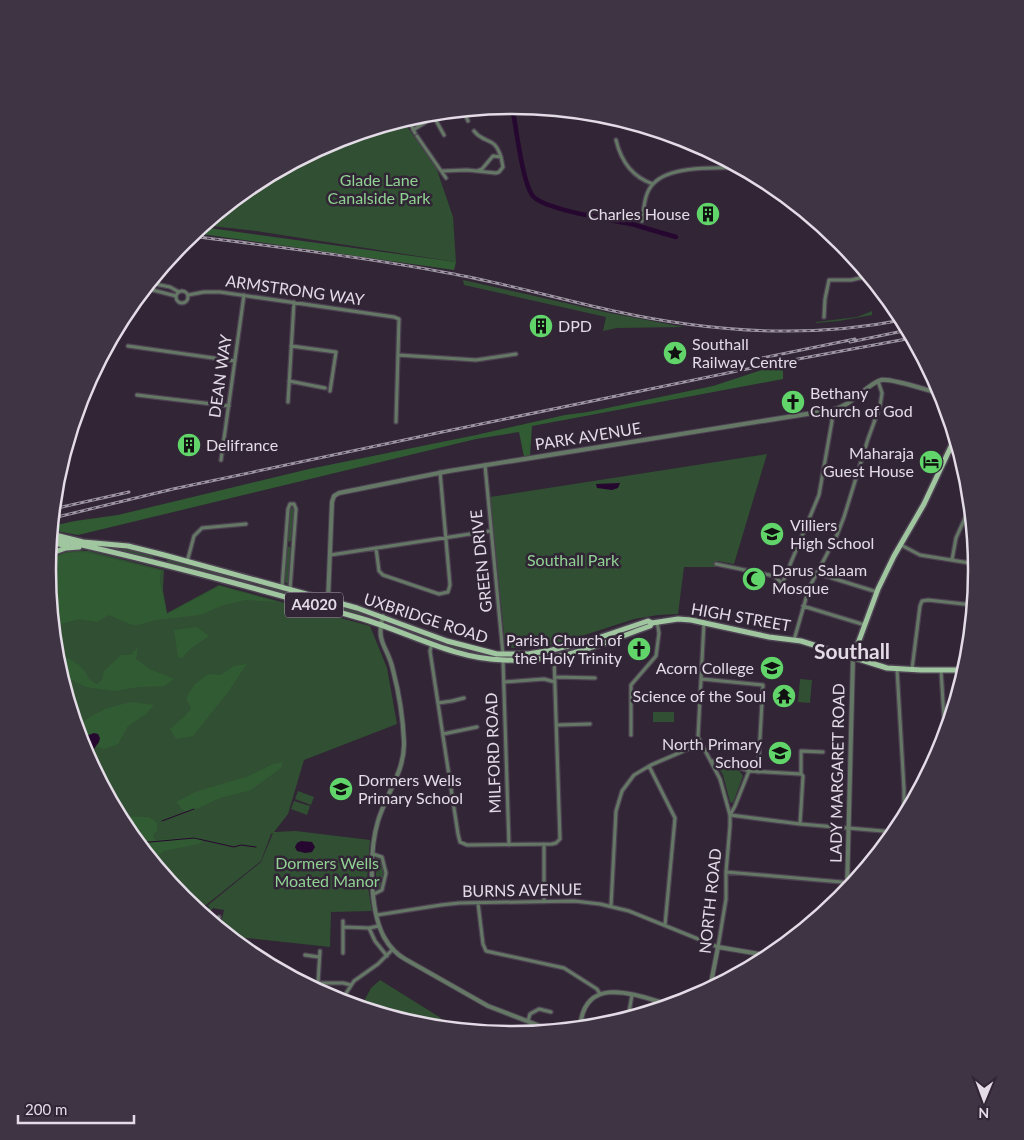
<svg xmlns="http://www.w3.org/2000/svg" width="1024" height="1140" viewBox="0 0 1024 1140" font-family="Lato,sans-serif">
<rect width="100%" height="100%" fill="#312536"/>
<path fill="#314f32" d="M402,120L435,164L453,217L456,262L256,231L203,225L254,184L315,151L316,152L345,137Z
M463,280L610,313L684,327L617,328L603,331L606,317L464,285Z
M818,296L816,322L857,317L872,311V315L839,321L816,323Z
M767,454L734,564L717,561L716,567H684L678,614L658,615L634,619L557,644L539,647L511,648L505,643L490,497Z
M292,507L294,510L292,540L289,542L287,540L289,509Z
M101,546L124,549L151,555L154,558L153,560Z
M287,546L292,548L289,584L284,582Z
M72,550L90,551L164,570L163,590L167,613L219,585L370,626L387,668L397,724L304,760L288,814L274,832L296,831L370,840L367,881L372,911L331,912L330,947L229,936L220,928L224,910L213,908L205,916L194,907L207,909L210,907L207,906L261,862L273,833L271,834L261,861L206,905L190,903L183,898L126,828L83,747L56,660L48,570L49,558Z
M168,559L250,582L251,583L249,585L168,563L166,562Z
M258,583L302,596L303,597L301,598L257,587Z
M307,598L363,613L362,616L308,601Z
M399,625L468,649L469,653L446,646L398,628Z
M577,647V649L535,657H491V655L553,652Z
M800,679L812,680L810,703L798,702Z
M653,712H674V722H653Z
M719,764L739,770L743,776L733,803L730,802L723,775L718,767Z
M298,791L314,797L311,805L295,799Z
M294,801L310,806L307,815L291,809Z
M376,857L381,858L385,873L382,888L376,890Z
M380,980L441,1018L437,1027L421,1026L361,1007L371,988Z"/>
<path fill="#315b33" d="M202,227L456,262L454,270L194,233Z
M783,363V379L532,426L530,456L524,457L519,432L476,439L78,535L51,530L52,526L75,521L118,515L309,469L476,435L565,415L588,412L713,386Z
M85,552L161,571L160,581L167,614L219,586L277,602L246,600L221,606L200,615L156,620L138,625H132L109,615L97,622L79,619L53,626L48,570V560L65,553Z
M197,627L209,636L190,649L182,658L178,657L174,630Z
M138,647L136,659L150,669L174,679L164,686L139,687L115,691L86,687L72,680H62L56,653C68,657 85,666 89,679L97,684L102,680L104,671L121,655H131Z
M247,664L228,692L193,736L176,739L170,729L185,716L191,708L186,698L195,684L208,674L221,675L234,666Z
M130,702L154,705L146,714L128,726L118,744L104,749L89,744L80,734L85,720L105,709Z
M283,762L281,768L251,790L220,798L192,811H184L176,802L198,791L246,777L273,764Z
M119,816L149,817L157,823V831L153,835L155,840L197,837L203,840L199,844L164,851L157,856L148,855L126,828Z"/>
<path fill="#26072f" d="M272,174L274,178C271,184 259,192 252,192L250,187Z
M620,483L618,488L612,490L597,488L596,484Z
M94,733L98,734L100,738L99,742L88,757L80,738Z
M301,841L312,842L315,847L312,852L305,853L297,851L295,847L297,843Z"/>
<g fill="none" stroke-linecap="round" stroke-linejoin="round">
<path stroke="#26072f" stroke-width="1" d="M162,821L194,809
M137,841L150,842L194,838L234,847L241,845L256,847"/>
<path stroke="#26072f" stroke-width="4.5" d="M512,106C516,126 522,180 532,195C542,210 615,220 635,225C648,229 662,233 676,237"/>
<g stroke="#4d4252" stroke-width="5.5">
<path id="minor" d="M463,110L468,121
M434,117L444,135
M408,119L415,133
M413,130L441,113
M474,131C485,145 494,135 501,157
M417,136L446,178
M616,140C621,161 632,177 653,184
M442,171L467,170L496,173L499,172L503,167L501,157L493,156L482,169L477,171
M642,221C644,209 644,193 653,184C670,165 717,168 741,168
M150,283L170,287L179,292
M145,288L176,296
M176 297a6 6 0 1 1 12 0a6 6 0 1 1-12 0Z
M188,295L204,292H220L394,317L399,319L396,422
M824,317L825,299L829,280H851L869,276
M128,346L235,361
M291,346L336,352L330,391
M398,355L476,360L516,354
M289,381L325,388
M137,395L229,406
M288,402L294,302
M221,460L244,295
M485,465L503,654
M901,545L920,555L976,564
M376,548L379,571L383,575L439,594L448,592L450,585L440,472
M330,555L490,531
M952,560L956,538L970,507
M187,562L194,536L202,528L246,524
M716,564L774,576L785,586L807,593
M816,573L877,592
M782,584L819,495L832,421V410
M282,587L288,509L290,504H294L296,509L290,589
M803,606L865,625
M794,640L809,588L837,535L844,517L868,439L880,406L882,393L878,381
M432,644L430,651L458,834L460,842L467,845L552,844L556,843L560,839L554,657
M503,660L509,845
M897,669L904,789V817
M912,669L920,606L922,601L928,600L973,605
M941,670L945,734
M555,677L595,678
M702,679L763,685L758,772
M504,682L544,679L555,682
M438,703L452,701L464,698
M557,725L590,724
M443,734L477,727
M631,735V685L656,656L659,633L657,622
M711,761H720L749,771L801,774L803,776L800,824
M649,766L675,818L665,925
M749,771L735,806L730,815L800,824L895,832
M801,774V751L823,752
M544,844V902
M373,854L382,857L386,873L382,890L374,894
M726,872L853,883
M478,903L483,944L486,951L564,968L597,989L600,994
M611,906L616,811L622,791L634,775L651,765L700,744
M377,915L441,905L459,903L574,901L600,904L629,911L718,947L726,899V872L730,826V815L720,779L698,737L704,622
M217,926L219,917
M343,927L369,928L375,941L387,956
M369,928L379,926
M343,953V921
M305,955L319,957
M265,962L266,955
M304,983H343L351,985
M318,983L320,951
M341,1001L354,981L378,964L393,949
M628,1018L632,995
M528,1021L530,1014L539,1009L551,1012"/>
</g>
<g stroke="#4d4252" stroke-width="6">
<path id="tertiary" d="M328,601L332,502L334,496L339,493L449,471L832,410C854,405 865,385 881,380C892,378 929,391 942,394
M383,616C375,643 388,646 393,670C399,693 403,718 404,742C405,771 386,794 378,821C369,851 369,909 384,937C389,946 396,954 405,959L488,1006L553,1031
M847,890L853,657
M710,988L718,947L771,956
M580,1028C584,973 636,995 670,1005"/>
</g>
<g stroke="#4d4252" stroke-width="8">
<path id="primary" d="M51,534L83,542L128,546L164,555L357,608L447,641L497,654H528L552,650L589,641L648,621L652,623L678,619L691,620L769,637L801,641L887,668L921,670H965
M51,538C155,561 260,589 363,619C410,633 454,659 504,660C531,661 560,658 586,649C608,643 629,633 650,626L652,623
M50,542L68,546
M49,554L66,548L79,547
M853,657L878,589L894,556L924,504L955,438"/>
</g>
<use href="#minor" stroke="#657865" stroke-width="3"/>
<use href="#tertiary" stroke="#657865" stroke-width="4"/>
<use href="#primary" stroke="#9fc69f" stroke-width="5"/>
<g stroke="#9e95a2" stroke-width="3">
<path id="rail" d="M191,236C277,247 363,257 448,273C504,283 559,299 614,311C709,332 807,339 902,320
M850,342L908,330
M762,358L855,339
M53,509L129,492
M53,518L173,489L442,432L771,364L912,338"/>
</g>
<use href="#rail" stroke="#312536" stroke-width="1" stroke-dasharray="4" stroke-linecap="butt"/>
</g>
<defs>
<g id="building-disc" transform="scale(1.25)"><circle r="9.5" fill="#61d46a" stroke="#312536"/><path d="M-4-6H4V6H1V3H-1V6H-4ZM-2.5-4.3h1.7v1.8h-1.7ZM.8-4.3h1.7v1.8H.8ZM-2.5-1h1.7V.8h-1.7ZM.8-1h1.7V.8H.8Z" fill="#111"/></g>
<g id="sight-disc" transform="scale(1.25)"><circle r="9.5" fill="#61d46a" stroke="#312536"/><path d="M0-6L1.8-2.2L6-1.7L2.9 1.2L3.7 5.4L0 3.3L-3.7 5.4L-2.9 1.2L-6-1.7L-1.8-2.2Z" fill="#111"/></g>
<g id="church-disc" transform="scale(1.25)"><circle r="9.5" fill="#61d46a" stroke="#312536"/><path d="M-1.2-6h2.4v3.5h3.3v2.4h-3.3V6h-2.4V-.1h-3.3v-2.4h3.3Z" fill="#111"/></g>
<g id="hotel-disc" transform="scale(1.25)"><circle r="9.5" fill="#61d46a" stroke="#312536"/><path d="M-6-4.5h1.5V1H6V5H4.5V3h-9V5H-6ZM-4 0a1.8 1.8 0 1 1 3.6 0ZM.5 0V-2.5h3Q6-2.5 6 0Z" fill="#111"/></g>
<g id="school-disc" transform="scale(1.25)"><circle r="9.5" fill="#61d46a" stroke="#312536"/><path d="M0-5L7-2L0 1L-7-2ZM-4 1L0 2.5L4 1V4Q0 6-4 4Z" fill="#111"/></g>
<g id="mosque-disc" transform="scale(1.25)"><circle r="9.5" fill="#61d46a" stroke="#312536"/><path d="M3.5-4.9A6 6 0 1 0 3.5 4.9A5 5 0 1 1 3.5-4.9Z" fill="#111"/></g>
<g id="university-disc" transform="scale(1.25)"><circle r="9.5" fill="#61d46a" stroke="#312536"/><path d="M0-5L7-2L0 1L-7-2ZM-4 1L0 2.5L4 1V4Q0 6-4 4Z" fill="#111"/></g>
<g id="temple-disc" transform="scale(1.25)"><circle r="9.5" fill="#61d46a" stroke="#312536"/><path d="M0-6L5-2H3V0L6.5 2.5H4V6H1.5V3h-3V6H-4V2.5H-6.5L-3 0V-2H-5Z" fill="#111"/></g>
</defs>
<g fill-rule="evenodd">
<use href="#building-disc" x="708" y="214"/>
<use href="#building-disc" x="541" y="326"/>
<use href="#sight-disc" x="675" y="353"/>
<use href="#church-disc" x="793" y="402"/>
<use href="#building-disc" x="189" y="445"/>
<use href="#hotel-disc" x="931" y="462"/>
<use href="#school-disc" x="772" y="534"/>
<use href="#mosque-disc" x="754" y="579"/>
<use href="#church-disc" x="639" y="649"/>
<use href="#university-disc" x="772" y="668"/>
<use href="#temple-disc" x="784" y="696"/>
<use href="#school-disc" x="780" y="753"/>
<use href="#school-disc" x="341" y="789"/>
</g>
<g text-anchor="middle" stroke-width="5" stroke-linejoin="round" paint-order="stroke">
<rect fill="#312536" stroke="#aea4b1" stroke-width="1" x="285" y="592.5" width="58" height="25" rx="4"/>
<g font-size="15" font-weight="bold" fill="#e3dbe6">
<text x="314" y="610">A4020</text>
</g>
<g font-size="16" fill="#90d292" stroke="#312536">
<text x="379" y="186">Glade Lane<tspan x="379" dy="18">Canalside Park</tspan></text>
<text x="573" y="566">Southall Park</text>
<text x="327" y="869">Dormers Wells<tspan x="327" dy="18">Moated Manor</tspan></text>
</g>
<g font-size="16" fill="#e3dbe6" stroke="#312536" text-anchor="start">
<text x="690" y="220" text-anchor="end">Charles House</text>
<text x="558" y="332">DPD</text>
<text x="692" y="350">Southall<tspan x="692" dy="18">Railway Centre</tspan></text>
<text x="810" y="399">Bethany<tspan x="810" dy="18">Church of God</tspan></text>
<text x="206" y="451">Delifrance</text>
<text x="914" y="459" text-anchor="end">Maharaja<tspan x="914" dy="18">Guest House</tspan></text>
<text x="790" y="531">Villiers<tspan x="790" dy="18">High School</tspan></text>
<text x="772" y="576">Darus Salaam<tspan x="772" dy="18">Mosque</tspan></text>
<text x="622" y="646" text-anchor="end">Parish Church of<tspan x="622" dy="18">the Holy Trinity</tspan></text>
<text x="754" y="674" text-anchor="end">Acorn College</text>
<text x="766" y="702" text-anchor="end">Science of the Soul</text>
<text x="762" y="750" text-anchor="end">North Primary<tspan x="762" dy="18">School</tspan></text>
<text x="358" y="786">Dormers Wells<tspan x="358" dy="18">Primary School</tspan></text>
</g>
<g font-size="16" fill="#e3dbe6" stroke="#312536">
<text transform="translate(295 290) rotate(8)" y="6">ARMSTRONG WAY</text>
<text transform="translate(220 376) rotate(-82)" y="6">DEAN WAY</text>
<text transform="translate(588 436) rotate(-9)" y="6">PARK AVENUE</text>
<text transform="translate(481 561) rotate(-96)" y="6">GREEN DRIVE</text>
<text transform="translate(741 617) rotate(10)" y="6">HIGH STREET</text>
<text transform="translate(426 618) rotate(18)" y="6">UXBRIDGE ROAD</text>
<text transform="translate(493 753) rotate(-92)" y="6">MILFORD ROAD</text>
<text transform="translate(837 773) rotate(-89)" y="6">LADY MARGARET ROAD</text>
<text transform="translate(522 890) rotate(-1)" y="6">BURNS AVENUE</text>
<text transform="translate(710 901) rotate(-84)" y="6">NORTH ROAD</text>
</g>
<g font-size="21" font-weight="bold" fill="#e3dbe6" stroke="#312536">
<text x="852" y="659">Southall</text>
</g>
</g>
<path d="M0 0H1024V1140H0ZM56 570a456 456 0 1 1 912 0a456 456 0 1 1-912 0Z" fill="#3f3444" fill-rule="evenodd"/>
<path fill="none" stroke="#e3dbe6" stroke-width="2.5" d="M56 570a456 456 0 1 1 912 0a456 456 0 1 1-912 0Z"/>
<g transform="translate(984 1100) rotate(181)" stroke="#312536" stroke-width="4" paint-order="stroke">
<path d="M0-4L9 19L0 12L-9 19Z" fill="#e3dbe6"/>
<text y="-8" font-size="14" font-weight="bold" text-anchor="middle" fill="#e3dbe6">N</text>
</g>
<path d="M18 1115v8h116v-8" fill="none" stroke="#e3dbe6" stroke-width="2.5"/>
<text x="25" y="1115" font-size="15" fill="#e3dbe6" stroke="#312536" stroke-width="4" paint-order="stroke">200 m</text>
</svg>
